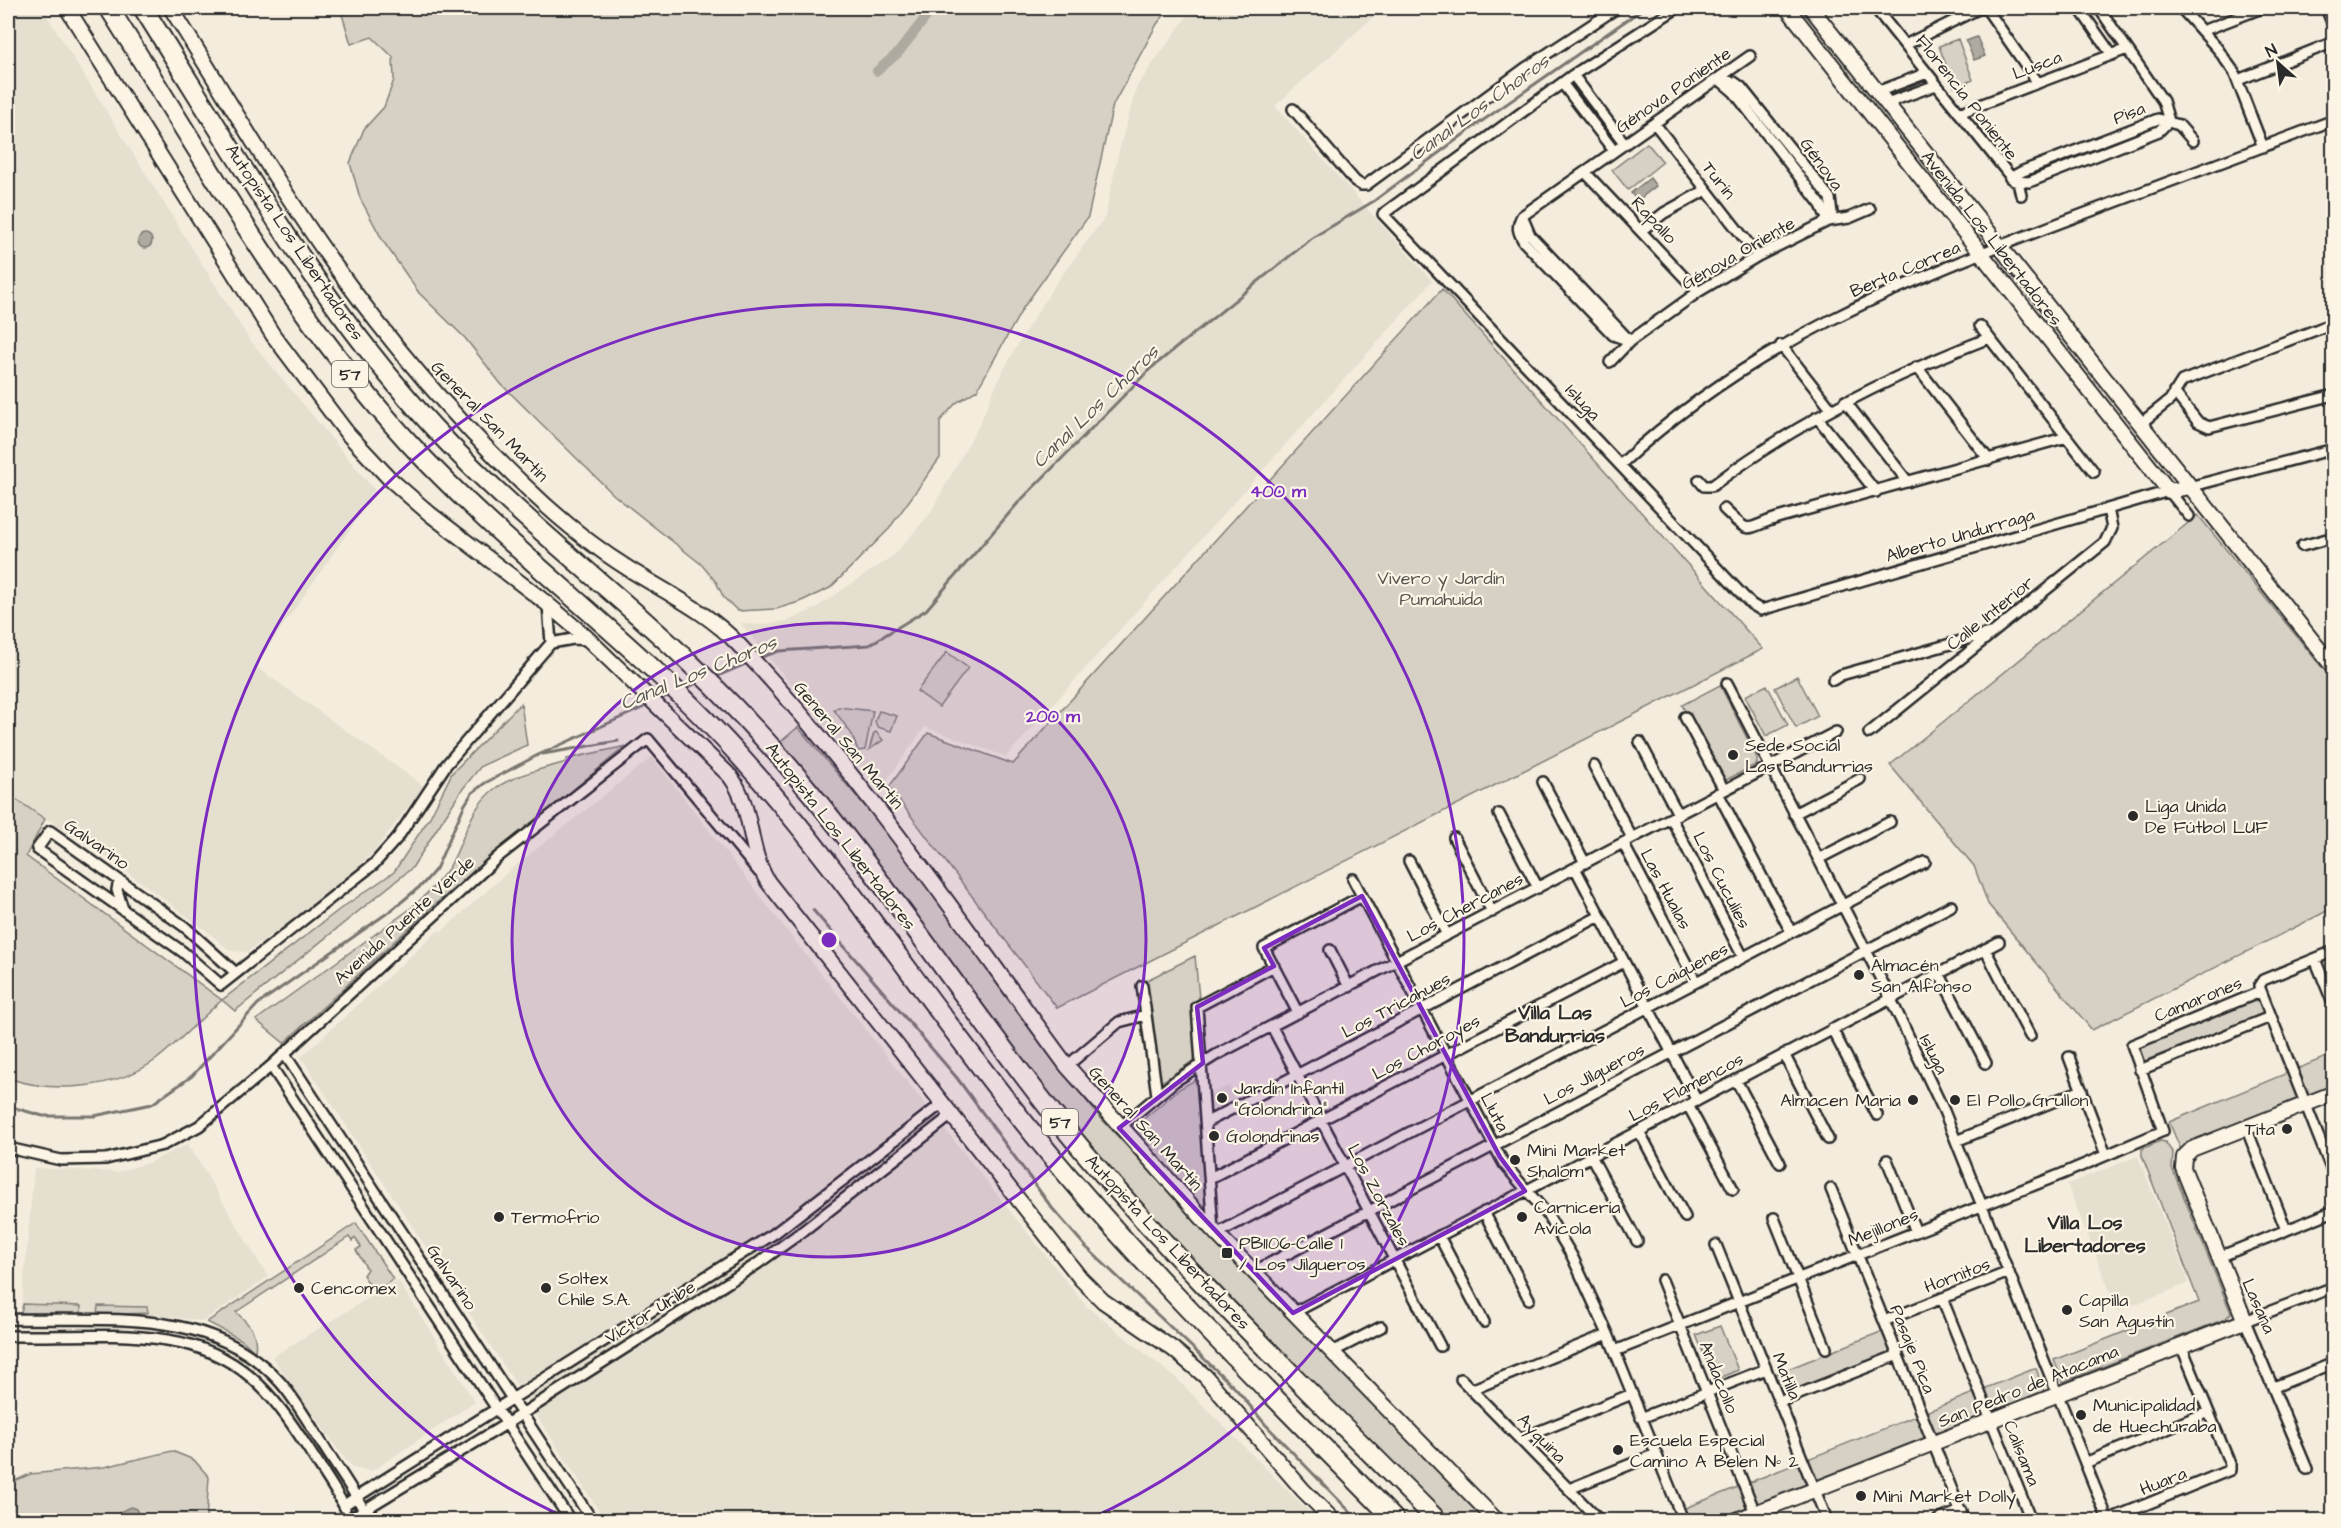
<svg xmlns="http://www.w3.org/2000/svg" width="2341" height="1528" viewBox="0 0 2341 1528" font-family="'Architects Daughter',sans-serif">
<rect width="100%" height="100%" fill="#f4edde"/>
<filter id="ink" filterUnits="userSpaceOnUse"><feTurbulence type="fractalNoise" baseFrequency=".0167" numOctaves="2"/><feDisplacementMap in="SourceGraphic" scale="12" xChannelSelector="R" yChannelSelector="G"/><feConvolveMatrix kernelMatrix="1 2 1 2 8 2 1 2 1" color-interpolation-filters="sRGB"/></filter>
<g filter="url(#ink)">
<path fill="#e5dfd0" d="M8,8H42L249,339L376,492L255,666L424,786L375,850L344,883L247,952L230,951L207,931L112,861L8,793Z
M1193,8H1383L1275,106L1432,281L1006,757L925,727L880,790L740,623L760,625L788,621L814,609L893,556L929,515L980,423L1000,376L1024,334L1054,286L1105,217L1120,146L1137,86Z
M652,757L788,932L1086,1306L1177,1379L1317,1520H605L301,1057L439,930L441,932L510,870Z
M1229,1085L1235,1100L1212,1111L1209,1095Z
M188,1144L268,1277L203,1321L154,1315L21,1313L34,1168L118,1172L148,1163Z
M2138,1156L2189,1283L2118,1311L2067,1184Z
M398,1280L475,1402L372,1471L353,1468L345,1459L272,1357Z"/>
<path fill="#d6d1c4" stroke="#807e78" stroke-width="1.5" d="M340,8H1170L1157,24L1113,105L1088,217L1023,308L977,390L956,403L940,421V458L888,530L830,588L799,602L776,609L738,611L724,598L716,582L701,564L614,495L501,384L465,338L419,293L383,241L360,198L350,163L364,129L384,107L394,80L393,57L372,37L351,44Z
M1958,39L1973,80L1954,87L1939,46Z
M1647,143L1663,162L1628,190L1612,170Z
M1442,289L1763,649L1057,1008L889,787L928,733L1013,764Z
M2198,515L2333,681V908L2092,1030L1988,904L1974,866L1890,765Z
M947,652L968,668L939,707L917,691Z
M1797,676L1818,716L1796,728L1775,688Z
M1720,685L1757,758V764L1726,780L1720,776L1682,705Z
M1767,685L1788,725L1766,736L1745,696Z
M521,703L527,745L481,766L461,791L412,868L235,1011L222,1000C200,1019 180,1041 157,1059C117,1089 54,1094 8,1078V794L45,819L26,856L222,1000L340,909L394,872L430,817L452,773Z
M838,707L873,711L865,750L858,751L851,733L834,710Z
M879,711L897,716L891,731L877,727L875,721Z
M798,727L906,855L1055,1062L1098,1115L1214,1241L1486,1520H1447L1162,1229L1094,1153L778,744Z
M876,732L883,740L869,750L874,733Z
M626,746L434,905L284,1043L256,1020L410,909C424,897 437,885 448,869C465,842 468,807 497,787C517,774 543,769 566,762L567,759Z
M1195,956L1199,998L1193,1009L1197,1058L1160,1083L1145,981Z
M2256,997L2265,1011L2262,1014L2142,1062L2138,1048Z
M2333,1054V1088L2181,1150L2169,1122Z
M1202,1076L1207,1214L1133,1128L1179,1089Z
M2160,1141L2165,1142L2173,1153L2172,1168L2231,1313L2225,1319L2063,1382L2054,1360L2199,1302L2142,1156V1149Z
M356,1223L393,1279L375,1293L363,1275L367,1269L356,1250L361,1247L355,1238L352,1241L349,1237L236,1312C249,1324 258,1332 255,1352L242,1340L207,1322Z
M23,1304L81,1306V1314L21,1313Z
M98,1306L147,1307L148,1313L97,1315Z
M1720,1326L1738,1370L1714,1380L1696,1335Z
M1883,1331L1893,1355L1783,1400L1773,1375Z
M2036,1368L2044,1392L1716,1520H1655Z
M172,1451L194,1460L209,1477L206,1520H8V1484L30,1474L104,1467Z"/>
<path fill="#afaaa0" stroke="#7a7771" stroke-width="1.5" d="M1977,37L1985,56L1974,60L1966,41Z
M1650,178L1656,186L1637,201L1631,193Z
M138 241a7 7 0 1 1 14 0a7 7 0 1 1-14 0Z
M131,1507L136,1509L142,1520H75C87,1512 95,1521 108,1518C117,1517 122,1509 131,1507Z"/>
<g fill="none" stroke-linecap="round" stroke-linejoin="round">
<path stroke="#7a7771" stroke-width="3" d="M756,659L779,651L869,645L926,610L1018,503L1150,369L1312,238L1374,201L1475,126L1644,8
M715,677L750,662
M684,689L700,682
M657,701L670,695
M543,754L618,741
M813,910L957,1078L1052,1208L1086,1247L1236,1389L1265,1424L1358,1520
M8,1106L43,1116H94L152,1104L192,1076L258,1004L393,909L423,884L436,869L464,806L472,793L485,783L538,755L651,704"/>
<path stroke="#afaaa0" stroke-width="10" d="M877,71L898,53L933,8"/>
<g stroke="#2b2b2b" stroke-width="14">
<path id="street" d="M1677,8L1573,75L1383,214L1751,604L1761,610L2169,491L2189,516
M1875,8L2014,181L2029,182L2159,131L2169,121
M1986,8L2038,83
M2079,8L2112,55
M2099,8L2163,101L2169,121
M2181,8L2217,48L2234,72L2263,147
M2326,8L2334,27
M2202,31L2262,8
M1905,45L1980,8
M1573,75L1625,144
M1718,80L1734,82L1741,87L1830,198L1832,213L1828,221
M2238,80L2334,42
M1721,81L1734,92L1821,205L1828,221
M1562,83L1614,151
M1877,92L1927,73
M1887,103L1936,85
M1293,109L1355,181L1361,185H1366L1527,67L1617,8
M1959,113L2127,49
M1655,124L1758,256
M1585,172L1698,292
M2010,178L2023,171L2158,119L2179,125L2193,141
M2018,182L2021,195
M1522,216L1530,235L1630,341
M1642,230L1664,213L1706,190
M1980,326L2094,472
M1630,341L1613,335L1524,242C1518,232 1516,227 1522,216L1750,56
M1781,345L1831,409
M1610,362L1630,341L1698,292L1758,256L1828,221L1849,218L1870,209
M1917,367L1989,460
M2174,392L2198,422L2209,427L2334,395
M1845,401L1908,482
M1817,417L1876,492
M2140,424L2170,400L2182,381L2334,323
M1620,465C1752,341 1904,282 2070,219C2158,186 2246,153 2334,120
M1699,480L1704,486H1712C1797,422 1890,376 1989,338
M2189,487L2334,449
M1724,509C1752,536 1743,529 1777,518L2067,437
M2302,546L2334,537
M551,643L573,639L589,640
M1833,680L1841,675L1989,633
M1727,683L1886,989L1944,1111L2108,1520
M1685,717L1724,790
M1869,733L2105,542L2112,528L2108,509
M1640,742L1678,814
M1594,766L1632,838
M1543,782L1585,863
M1718,793L1791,932
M1499,814L1538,888
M1794,814L1860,779
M1671,818L1743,957
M1454,838L1492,912
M1623,843L1696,982
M1818,859L1890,822
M1409,861L1447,935
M1575,868L1697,1101
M1353,879L1504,1164L1547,1214L1572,1256L1608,1334L1683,1520
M119,880L117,890L123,909
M1985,949L2030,1036
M1330,950L1349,987
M2334,951L2263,980L2259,986L2334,1176
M2315,959L2334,1006
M236,973L185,927L50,831L37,849L183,952L221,985L374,864L398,837L446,765L551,643L548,605
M1939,973L1986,1063
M1142,986L1157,1095
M1298,1013L1264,948L1362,896
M1272,1027L1440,1346
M1832,1029L1877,1115
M284,1053L592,1520
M1784,1054L1828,1139
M2069,1057L2106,1155
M271,1066L570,1520
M1067,1066L1119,1022L1146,1015
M2140,1070L2270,1017
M1736,1080L1780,1163
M1688,1105L1733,1189
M1207,1122L1600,916
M2246,1127L2286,1230
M1119,1128L1175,1081L1216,1055L1836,732
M1639,1131L1685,1217
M1956,1141L2082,1090
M8,1148L61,1160L106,1159L163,1145L199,1126L271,1066L498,857L648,739L759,872
M1591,1156L1637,1241
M1887,1160L1916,1232
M1210,1178L1624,962
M1831,1189L1964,1520
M1484,1212L1529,1299
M1774,1218L1826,1348
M1213,1230L1197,1007L1274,966
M1216,1234L1925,862
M1439,1236L1484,1322
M1716,1245L1827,1520
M2219,1257L2334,1211
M1253,1272L1951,906
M1662,1280L1758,1520
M1942,1298L2031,1520
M1293,1313L1999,942
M8,1319C101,1322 210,1304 280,1382C296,1400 308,1422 321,1442C337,1468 356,1493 369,1520
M1884,1321L2009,1272
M8,1336C59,1337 117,1332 167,1340C239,1351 272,1392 309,1450C321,1469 335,1488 345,1508
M1615,1351L2062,1174L2163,1131L2132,1045L2260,992
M1332,1352L1381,1327
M1461,1379L1599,1520
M2274,1387L2334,1363
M1471,1390L1608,1334
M1779,1402L1898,1355
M1641,1418L1766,1369
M1520,1439L1632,1394
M2085,1463L2208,1412
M2307,1469L2245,1321L2334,1287
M1569,1489L1656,1454
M344,1505L775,1233L944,1102
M351,1518L506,1424L757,1264L803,1231L953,1114
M1938,1520L1961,1511
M2108,1520L2230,1470V1464L2181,1345"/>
</g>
<g stroke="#2b2b2b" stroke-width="18">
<path id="secondary" d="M67,8L273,335L347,433L390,479L430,514L545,602L585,636L730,776C754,808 747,849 768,882L1081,1279L1103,1301L1173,1349L1205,1376L1303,1490L1333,1520
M171,8C224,93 275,181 333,263C390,343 454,418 525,486C557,517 592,546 629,569C667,593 708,612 739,645C862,775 961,923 1067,1066L1213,1230L1496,1520
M1787,8L2169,491L2189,487
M1811,8L2334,668
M1737,1520L2245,1321L2183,1168L2184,1157L2192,1149L2334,1093"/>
</g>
<g stroke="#2b2b2b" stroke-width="22">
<path id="highway" d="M109,8C203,157 290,313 410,444C515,557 642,646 744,761C851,881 937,1017 1039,1141C1149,1276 1274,1396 1395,1520
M143,8C234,152 318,302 434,428C498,497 571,556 641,618C691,662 739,710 783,760C886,879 971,1013 1070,1135C1183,1272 1313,1394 1437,1520"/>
</g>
<use href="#street" stroke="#fcf5e5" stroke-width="9"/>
<use href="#secondary" stroke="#fcf5e5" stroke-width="14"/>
<use href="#highway" stroke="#fcf5e5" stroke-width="18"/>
</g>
</g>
<path fill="#7b2cbf" fill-opacity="0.2" stroke="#7b2cbf" stroke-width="4.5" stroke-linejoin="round" d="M1362,896L1500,1157L1525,1191L1293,1313L1119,1128L1203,1063L1197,1007L1274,966L1264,948Z"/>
<circle cx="829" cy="940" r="317" fill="#7b2cbf" fill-opacity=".12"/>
<g fill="none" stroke="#7b2cbf" stroke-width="3">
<circle cx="829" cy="940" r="317"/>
<path d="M571 1520A635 635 0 1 1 1087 1520"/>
</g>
<g fill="#2b2b2b" stroke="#fcf5e5" stroke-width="2">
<circle cx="1733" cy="755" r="6"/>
<circle cx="2133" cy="816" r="6"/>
<circle cx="1859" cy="975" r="6"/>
<circle cx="1222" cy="1098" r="6"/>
<circle cx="1913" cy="1100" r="6"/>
<circle cx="1955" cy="1100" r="6"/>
<circle cx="2287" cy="1129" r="6"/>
<circle cx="1214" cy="1136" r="6"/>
<circle cx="1515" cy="1160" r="6"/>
<circle cx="499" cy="1217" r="6"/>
<circle cx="1522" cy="1217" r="6"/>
<rect x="1221" y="1247" width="12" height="12" rx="3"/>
<circle cx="299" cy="1288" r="6"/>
<circle cx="546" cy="1288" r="6"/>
<circle cx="2067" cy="1310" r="6"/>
<circle cx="2081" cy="1415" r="6"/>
<circle cx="1618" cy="1450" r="6"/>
<circle cx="1861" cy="1496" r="6"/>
</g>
<g text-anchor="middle" stroke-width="4.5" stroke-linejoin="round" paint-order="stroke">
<g fill="#fcf5e5" stroke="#6a6863" stroke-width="1.5">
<rect x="332" y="361" width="36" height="26" rx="4.5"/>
<rect x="1042" y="1109" width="36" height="26" rx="4.5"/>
</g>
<g font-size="16" font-weight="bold" fill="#2b2b2b">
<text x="350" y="380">57</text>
<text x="1060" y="1128">57</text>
</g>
<g font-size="18" fill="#2b2b2b" stroke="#fcf5e5">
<text transform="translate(2037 65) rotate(-21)" y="6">Lusca</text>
<text transform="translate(1673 90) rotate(-35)" y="6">Génova Poniente</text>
<text transform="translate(1967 97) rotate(52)" y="6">Florencia Poniente</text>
<text transform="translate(2129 113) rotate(-21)" y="6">Pisa</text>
<text transform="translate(1822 164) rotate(54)" y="6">Génova</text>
<text transform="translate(1719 180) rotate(52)" y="6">Turín</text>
<text transform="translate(1654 220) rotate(47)" y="6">Rapallo</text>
<text transform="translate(1992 238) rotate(52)" y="6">Avenida Los Libertadores</text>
<text transform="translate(295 242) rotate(56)" y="6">Autopista Los Libertadores</text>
<text transform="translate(1738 253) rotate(-30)" y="6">Génova Oriente</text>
<text transform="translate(1905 269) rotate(-23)" y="6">Berta Correa</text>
<text transform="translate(1583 402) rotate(47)" y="6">Isluga</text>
<text transform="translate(490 421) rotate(46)" y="6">General San Martín</text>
<text transform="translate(1960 535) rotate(-16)" y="6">Alberto Undurraga</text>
<text transform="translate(1990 613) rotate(-39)" y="6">Calle Interior</text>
<text transform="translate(849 745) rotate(50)" y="6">General San Martín</text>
<text transform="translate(841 836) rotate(52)" y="6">Autopista Los Libertadores</text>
<text transform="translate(97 844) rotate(35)" y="6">Galvarino</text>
<text transform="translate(1722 880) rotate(63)" y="6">Los Cuculíes</text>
<text transform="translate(1666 889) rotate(62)" y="6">Las Hualas</text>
<text transform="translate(1465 907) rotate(-28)" y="6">Los Chercanes</text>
<text transform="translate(404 920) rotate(-42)" y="6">Avenida Puente Verde</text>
<text transform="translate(1674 975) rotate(-28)" y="6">Los Caiquenes</text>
<text transform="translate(2198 999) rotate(-22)" y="6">Camarones</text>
<text transform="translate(1396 1005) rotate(-28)" y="6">Los Tricahues</text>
<text transform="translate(1426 1047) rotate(-28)" y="6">Los Choroyes</text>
<text transform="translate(1934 1054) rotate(63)" y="6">Isluga</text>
<text transform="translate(1594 1074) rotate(-28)" y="6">Los Jilgueros</text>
<text transform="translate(1686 1087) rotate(-28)" y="6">Los Flamencos</text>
<text transform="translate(1495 1112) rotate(62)" y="6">Lluta</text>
<text transform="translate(1146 1128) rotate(48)" y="6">General San Martín</text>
<text transform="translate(1379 1195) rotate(62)" y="6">Los Zorzales</text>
<text transform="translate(1883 1227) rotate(-22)" y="6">Mejillones</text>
<text transform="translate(1168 1242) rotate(47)" y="6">Autopista Los Libertadores</text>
<text transform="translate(1957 1275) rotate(-21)" y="6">Hornitos</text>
<text transform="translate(452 1277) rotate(56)" y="6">Galvarino</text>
<text transform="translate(2259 1306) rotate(66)" y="6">Lasana</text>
<text transform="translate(650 1312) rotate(-32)" y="6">Víctor Uribe</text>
<text transform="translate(1913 1349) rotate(68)" y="6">Pasaje Pica</text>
<text transform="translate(1787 1376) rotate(68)" y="6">Matilla</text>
<text transform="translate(1719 1377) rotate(68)" y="6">Andacollo</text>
<text transform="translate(2028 1386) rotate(-22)" y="6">San Pedro de Atacama</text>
<text transform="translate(1542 1438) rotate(46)" y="6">Ayquina</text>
<text transform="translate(2022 1453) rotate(68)" y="6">Calisama</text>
<text transform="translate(2163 1481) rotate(-22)" y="6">Huara</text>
</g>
<g font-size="18" fill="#565451" stroke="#fcf5e5">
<text x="1441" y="584">Vivero y Jardín<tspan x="1441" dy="21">Pumahuida</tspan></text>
</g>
<g font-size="18" fill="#2b2b2b" stroke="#fcf5e5" text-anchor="start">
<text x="1745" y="751">Sede Social<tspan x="1745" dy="21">Las Bandurrias</tspan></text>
<text x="2145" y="812">Liga Unida<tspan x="2145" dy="21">De Fútbol LUF</tspan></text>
<text x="1871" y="971">Almacén<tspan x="1871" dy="21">San Alfonso</tspan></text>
<text x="1234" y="1094">Jardín Infantil<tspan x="1234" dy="21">"Golondrina"</tspan></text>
<text x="1901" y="1106" text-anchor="end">Almacen Maria</text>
<text x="1967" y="1106">El Pollo Grullon</text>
<text x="2275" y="1135" text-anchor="end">Tita</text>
<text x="1226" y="1142">Golondrinas</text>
<text x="1527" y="1156">Mini Market<tspan x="1527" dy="21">Shalom</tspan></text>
<text x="1534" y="1213">Carnicería<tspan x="1534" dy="21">Avícola</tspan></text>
<text x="511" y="1223">Termofrio</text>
<text x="1239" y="1249">PB1106-Calle 1<tspan x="1239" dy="21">/ Los Jilgueros</tspan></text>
<text x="558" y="1284">Soltex<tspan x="558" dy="21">Chile S.A.</tspan></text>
<text x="311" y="1294">Cencomex</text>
<text x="2079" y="1306">Capilla<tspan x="2079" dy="21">San Agustín</tspan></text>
<text x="2093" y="1411">Municipalidad<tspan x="2093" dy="21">de Huechuraba</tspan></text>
<text x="1630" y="1446">Escuela Especial<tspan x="1630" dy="21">Camino A Belen Nº 2</tspan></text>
<text x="1873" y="1502">Mini Market Dolly</text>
</g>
<g font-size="20" font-style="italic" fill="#595754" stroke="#fcf5e5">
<text transform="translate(1479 107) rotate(-36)" y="7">Canal Los Choros</text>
<text transform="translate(1095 406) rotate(-44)" y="7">Canal Los Choros</text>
<text transform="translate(698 672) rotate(-22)" y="7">Canal Los Choros</text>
</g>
<g font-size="20" font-weight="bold" fill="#2b2b2b" stroke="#fcf5e5">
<text x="1555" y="1019">Villa Las<tspan x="1555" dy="23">Bandurrias</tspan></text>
<text x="2085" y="1229">Villa Los<tspan x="2085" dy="23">Libertadores</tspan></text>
</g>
</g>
<circle cx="829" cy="940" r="9" fill="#7b2cbf" stroke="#fcf5e5" stroke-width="3"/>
<g font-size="18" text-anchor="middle" font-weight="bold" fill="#7b2cbf" stroke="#fcf5e5" stroke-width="4.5" stroke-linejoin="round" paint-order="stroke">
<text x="1278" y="497">400 m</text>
<text x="1053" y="722">200 m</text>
</g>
<rect width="2341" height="1528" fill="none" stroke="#fcf5e5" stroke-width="30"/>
<rect x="15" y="15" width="2311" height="1498" fill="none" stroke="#2b2b2b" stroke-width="2" filter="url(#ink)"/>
<g transform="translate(2278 63) rotate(332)" stroke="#fcf5e5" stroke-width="4.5" paint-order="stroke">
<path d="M0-4.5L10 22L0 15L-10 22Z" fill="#2b2b2b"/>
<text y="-9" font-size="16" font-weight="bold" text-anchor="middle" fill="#2b2b2b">N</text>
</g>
</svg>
